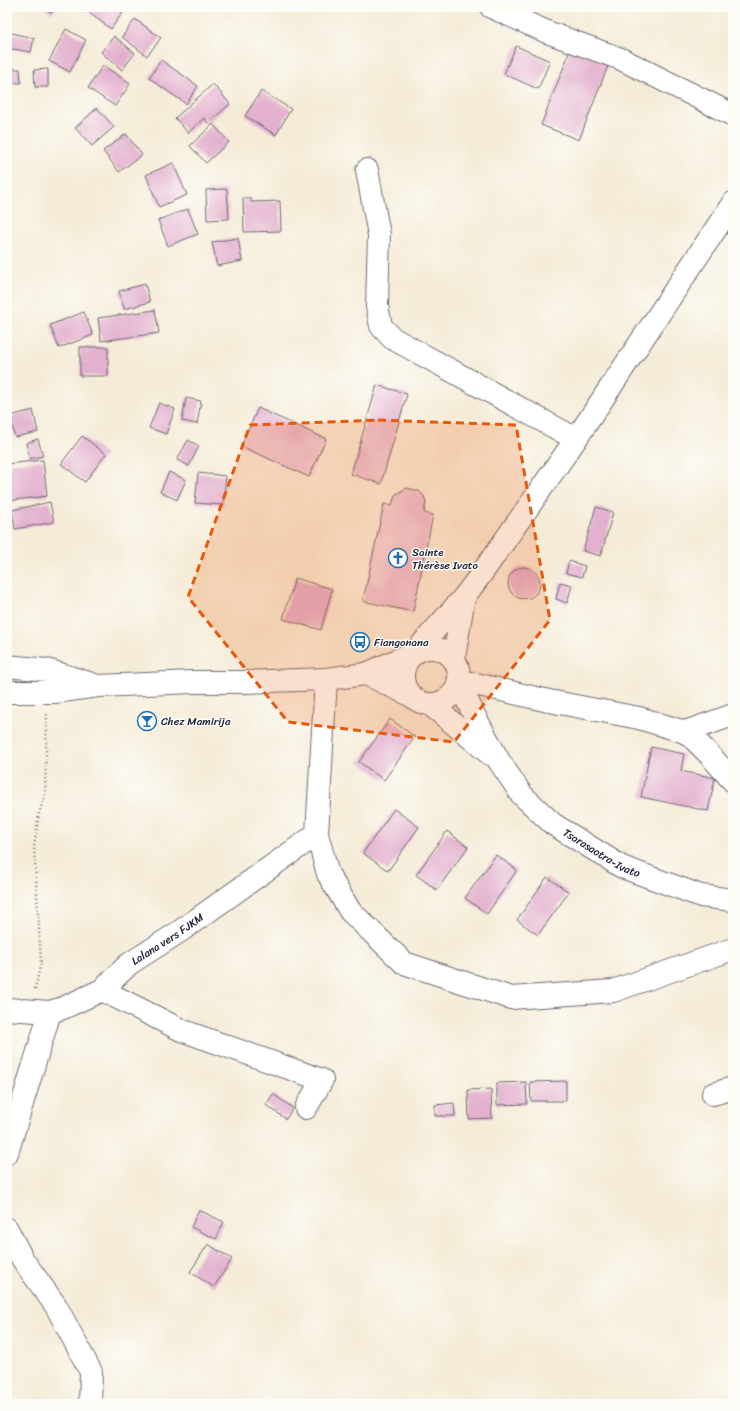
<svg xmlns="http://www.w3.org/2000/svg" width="740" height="1411" viewBox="0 0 740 1411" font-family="Sriracha,sans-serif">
<rect width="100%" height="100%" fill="#fdfcf7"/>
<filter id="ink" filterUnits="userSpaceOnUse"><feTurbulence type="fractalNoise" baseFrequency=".025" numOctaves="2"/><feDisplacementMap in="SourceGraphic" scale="8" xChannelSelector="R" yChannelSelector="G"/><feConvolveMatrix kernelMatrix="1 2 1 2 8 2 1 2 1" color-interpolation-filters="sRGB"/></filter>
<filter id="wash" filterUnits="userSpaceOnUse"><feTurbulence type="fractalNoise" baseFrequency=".012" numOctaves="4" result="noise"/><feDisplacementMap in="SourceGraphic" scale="16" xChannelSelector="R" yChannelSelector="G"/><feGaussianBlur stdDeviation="0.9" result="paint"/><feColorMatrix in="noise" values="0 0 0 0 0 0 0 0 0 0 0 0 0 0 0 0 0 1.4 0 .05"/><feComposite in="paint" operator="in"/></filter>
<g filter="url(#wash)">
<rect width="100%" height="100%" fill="#f5ecd8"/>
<g id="blocks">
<path fill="#e3b1cf" d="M42,7H55L52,13Z
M86,7H119L124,11L111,29L84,9Z
M135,19L161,38L147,56L122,37Z
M66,29L86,40L70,72L49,61Z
M7,32L34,38L31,52L7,48Z
M114,36L135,53L122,70L101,52Z
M573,43L611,58L579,140L541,125Z
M516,46L550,61L538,89L504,74Z
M161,60L198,86L186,104L149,78Z
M103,65L130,84L115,106L88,88Z
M10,69H20L21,83H11Z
M48,69V87H35L34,70Z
M213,84L230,104L208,123L204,118L188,133L175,118Z
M261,91L291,109L276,135L245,116Z
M97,108L114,127L92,146L75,128Z
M213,124L229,142L206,163L190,146Z
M126,134L142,155L119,172L103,151Z
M173,163L187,195L159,207L146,175Z
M227,189L229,219L207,220L206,190Z
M243,198H251V202L280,201L281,231L244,232Z
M188,209L198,234L168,246L158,220Z
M238,238L242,261L217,266L212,242Z
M145,284L150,302L124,309L119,291Z
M155,310L159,333L101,341L98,318Z
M84,312L93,335L59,348L50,325Z
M80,347H108V376H80Z
M377,385L407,394L381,484L351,474Z
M186,398L201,401L197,424L182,421Z
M159,403L175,409L166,434L149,428Z
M258,408L326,439L309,477L241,446Z
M33,410L38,432L15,437L10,416Z
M82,436L106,454L85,482L61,464Z
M38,439L43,456L30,459L26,443Z
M188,440L199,446L189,466L177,460Z
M43,460L47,496L7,501V464Z
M169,472L186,480L177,500L160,492Z
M198,473L226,476L223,505L195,503Z
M406,488L419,491L424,496L426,502L424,513L433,515L413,612L363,601L384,504L392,506L395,495Z
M50,502L54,522L15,529L12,510Z
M596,507L613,512L601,556L583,551Z
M569,561L585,566L582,577L566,573Z
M508 583a16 16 0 1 1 32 0a16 16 0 1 1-32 0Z
M295,578L332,589L321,630L283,619Z
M560,582L572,585L567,603L556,599Z
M390,719L415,737L384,780L359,762Z
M651,747L684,754L681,771L715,778L708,811L641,797Z
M394,809L419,827L388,871L363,853Z
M447,831L468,847L437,890L416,875Z
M496,855L517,870L487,914L465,898Z
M547,877L569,892L538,935L517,920Z
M566,1081V1101H531L530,1082Z
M526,1082L527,1104L497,1105V1083Z
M491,1089L492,1118L469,1119L468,1090Z
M273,1094L293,1108L286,1119L266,1105Z
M454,1103L455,1116H435V1105Z
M199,1210L224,1222L216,1239L191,1227Z
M208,1244L232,1259L214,1287L190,1272Z"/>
</g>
</g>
<g filter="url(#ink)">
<use href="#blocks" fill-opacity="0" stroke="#6c6972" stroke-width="1"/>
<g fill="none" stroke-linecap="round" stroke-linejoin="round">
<g stroke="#6c6972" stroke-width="24">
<g id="minor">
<path d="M491,7L547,32L621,59L733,115"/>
<path d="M367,170L379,235L377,306L381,326L392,338L576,439"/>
<path d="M7,666L47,670L92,684"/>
<path d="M366,674L410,695"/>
<path d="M326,679L317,834L328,874L350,911L404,963L511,998L613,991L733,949"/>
<path d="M459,682L471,683L549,701L639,718L685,732L733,715"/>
<path d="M7,692H55L98,686L193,682H245L326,679L366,674L415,652"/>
<path d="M685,732C704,746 717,764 733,781"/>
<path d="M102,990L181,1030L322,1080L306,1108"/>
<path id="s1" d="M7,1009L50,1012L63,1008L102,990L129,964L179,932L317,834"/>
<path d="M713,1094L733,1088"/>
<path d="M7,1153L50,1012"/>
<path d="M7,1229L23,1260L56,1306L91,1372L90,1404"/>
</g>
</g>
<g stroke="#6c6972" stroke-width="24">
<g id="major">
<circle cx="431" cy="676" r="28"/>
<path d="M415,652L464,597L482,573L576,439L733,203"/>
<path d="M454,658L464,597"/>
<path id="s2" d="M459,682L473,713L499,761L522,795L553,824L622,867L701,896L733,900"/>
<path d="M431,705L490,754"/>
</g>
</g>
<path stroke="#6c6972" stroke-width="2.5" stroke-dasharray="1 3" stroke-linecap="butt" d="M35,989L41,962L34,847L39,813L45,796L47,713"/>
<use href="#minor" stroke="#fff" stroke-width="22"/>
<use href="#major" stroke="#fff" stroke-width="22"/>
</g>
</g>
<path fill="#e8590c" fill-opacity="0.2" stroke="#e8590c" stroke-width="3" stroke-dasharray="8 5" stroke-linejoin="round" d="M378,420L516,425L550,620L454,742L288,722L188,597L250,425Z"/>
<defs>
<g id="church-ring" transform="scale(1)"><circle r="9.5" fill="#fdfcf7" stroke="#1f6fb2" stroke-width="1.5"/><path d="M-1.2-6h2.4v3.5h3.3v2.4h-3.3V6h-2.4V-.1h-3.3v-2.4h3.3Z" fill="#1f6fb2"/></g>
<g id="bus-ring" transform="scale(1)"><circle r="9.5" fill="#fdfcf7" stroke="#1f6fb2" stroke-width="1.5"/><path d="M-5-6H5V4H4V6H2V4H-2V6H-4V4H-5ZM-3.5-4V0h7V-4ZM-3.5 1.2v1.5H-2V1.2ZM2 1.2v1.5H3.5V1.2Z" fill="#1f6fb2"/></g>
<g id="bar-ring" transform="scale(1)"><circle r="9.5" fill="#fdfcf7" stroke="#1f6fb2" stroke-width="1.5"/><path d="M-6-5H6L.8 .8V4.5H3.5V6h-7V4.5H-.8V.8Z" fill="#1f6fb2"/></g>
</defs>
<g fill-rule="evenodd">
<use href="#church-ring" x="398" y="558"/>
<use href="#bus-ring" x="360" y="642"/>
<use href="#bar-ring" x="147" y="721"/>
</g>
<g text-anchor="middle" stroke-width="3" stroke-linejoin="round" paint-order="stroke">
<g font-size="11" fill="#22223b" stroke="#fdfcf7" text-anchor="start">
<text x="412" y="556">Sainte<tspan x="412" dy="13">Thérèse Ivato</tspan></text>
<text x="374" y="646">Fiangonana</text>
<text x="161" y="725">Chez Mamirija</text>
</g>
<g font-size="11" fill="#22223b" stroke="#fdfcf7">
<text dy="4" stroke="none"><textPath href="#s2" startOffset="229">Tsarasaotra-Ivato</textPath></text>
<text dy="4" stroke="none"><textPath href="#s1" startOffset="183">Lalana vers FJKM</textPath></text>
</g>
</g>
<rect width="740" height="1411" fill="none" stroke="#fdfcf7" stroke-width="24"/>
</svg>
